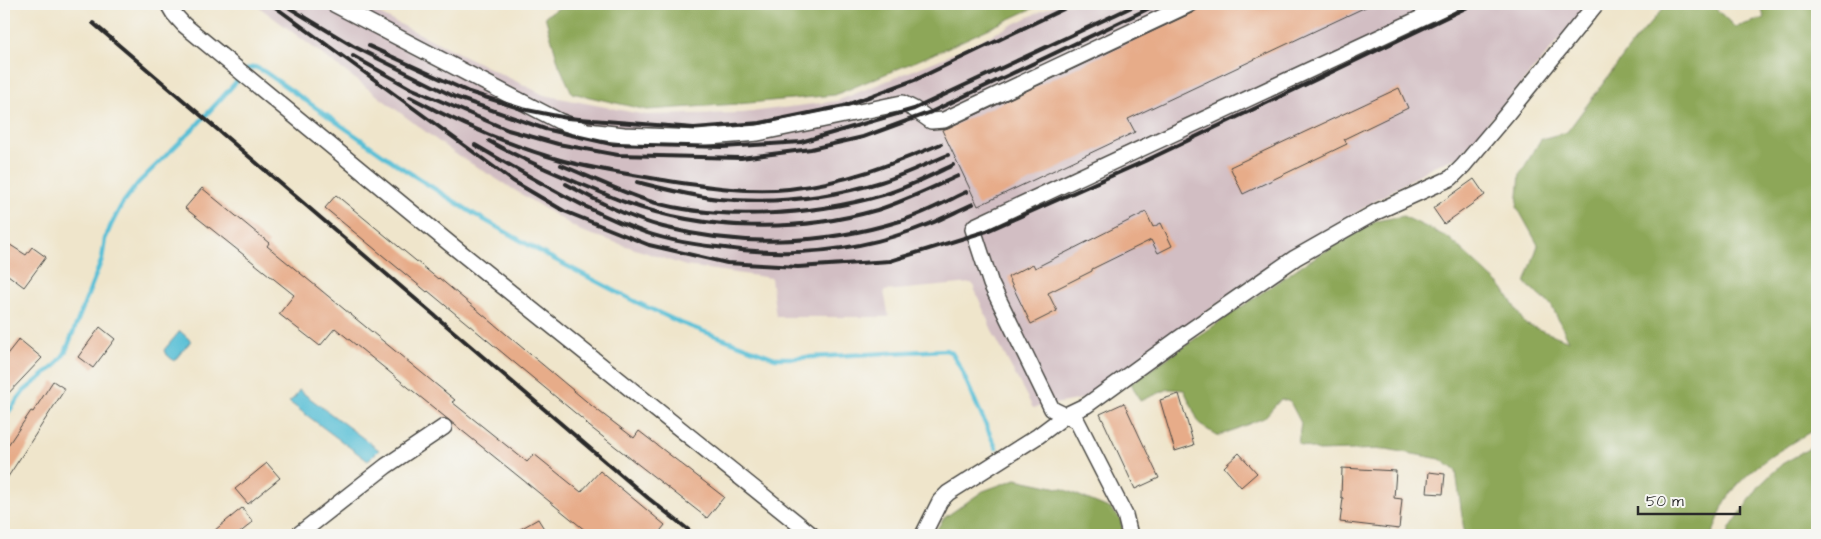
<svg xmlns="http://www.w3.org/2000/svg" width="1821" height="539" viewBox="0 0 1821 539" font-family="'Architects Daughter',sans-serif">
<rect width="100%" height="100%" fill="#f6f6f2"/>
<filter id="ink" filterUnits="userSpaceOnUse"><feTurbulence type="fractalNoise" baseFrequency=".02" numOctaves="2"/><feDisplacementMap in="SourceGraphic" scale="10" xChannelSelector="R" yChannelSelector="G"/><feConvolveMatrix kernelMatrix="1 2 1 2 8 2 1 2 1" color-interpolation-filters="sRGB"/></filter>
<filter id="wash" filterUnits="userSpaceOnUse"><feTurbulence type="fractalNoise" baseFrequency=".0096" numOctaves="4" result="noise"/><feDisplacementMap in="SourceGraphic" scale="20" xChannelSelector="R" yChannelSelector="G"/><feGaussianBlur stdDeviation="1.12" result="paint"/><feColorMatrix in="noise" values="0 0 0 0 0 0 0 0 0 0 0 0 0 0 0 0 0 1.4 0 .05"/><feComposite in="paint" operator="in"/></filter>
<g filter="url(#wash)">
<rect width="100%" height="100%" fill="#efe5cb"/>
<path fill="#d2bec3" d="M255,4H359L544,95L646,115L743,113L837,101L943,58L1056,4H1589L1459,157L1433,166L1290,253L1082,399L1033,408L994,335L972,283L884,291L889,317H776L771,278L686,266L581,231L454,153Z"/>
<path fill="#8da759" stroke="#5c6942" d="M566,4H1042L938,52L835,95L738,104L647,110L572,93L559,65L545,16Z
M1667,4H1702L1713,6L1735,27L1765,18L1759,4H1817V428C1783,448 1742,470 1723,506C1719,516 1716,526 1712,535H1460L1464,531L1456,471L1440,459L1386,449L1319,451L1298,444L1301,423L1290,402L1281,399L1264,418L1218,436L1200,425L1184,390L1169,389L1140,401L1131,383L1302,265L1376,221L1403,216L1449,238L1503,288L1525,324L1569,341L1551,305L1525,283L1538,245L1517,207L1520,174L1541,139L1567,132L1633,43Z
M1817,444V535H1728L1730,528L1760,485L1782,464Z
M1016,479L1063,489L1111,509L1120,518L1124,535H933L944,518L983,491Z"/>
<path fill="#59bfd6" stroke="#427580" d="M180,331L191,341L174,361L165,353L164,350Z
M299,390L379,450L368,461L289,402L295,397Z"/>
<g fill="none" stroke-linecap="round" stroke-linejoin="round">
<path stroke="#59bfd6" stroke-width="4.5" d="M4,418L24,391L56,365L65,353L102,259L105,239L111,225L122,204L138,183L195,127L248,69L255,67L265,72L399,166L474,214L548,256L636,302L681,323L775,358H794L946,350L952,353L960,367L996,448"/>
</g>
<g id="blocks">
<path fill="#e7ac89" d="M1199,4H1372L1128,119L1135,132L978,206L942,130L948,128L1194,12L1198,9Z
M1399,88L1408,108L1344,139L1347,144L1243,194L1230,167Z
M1474,179L1485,195L1444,224L1433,208Z
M202,188L269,243L267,246L455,400L452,402L527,462L534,454L581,492L600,471L665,525L657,535H591L335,328L320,346L279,314L294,295L185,208Z
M336,195L438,279L439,278L592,406L634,438L639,431L724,497L707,518L585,423L586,422L428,291L427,292L325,208Z
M1146,212L1153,227L1161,223L1172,246L1158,253L1151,240L1092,269V271L1048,293L1057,311L1031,324L1008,277L1033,264L1035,268Z
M4,241L26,255L32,247L46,257L24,287L4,272Z
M100,327L115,339L93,368L78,357Z
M19,339L42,358L4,398V358Z
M53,381L65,389L4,483V451L31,411L33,412Z
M1179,394L1194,445L1175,451L1160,400Z
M1124,403L1159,478L1135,489L1100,414Z
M1239,453L1257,473L1241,487L1224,467Z
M267,463L280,478L248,504L235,489Z
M1342,468L1396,471L1394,498L1402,499L1399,529L1340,522L1343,498L1341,497Z
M1429,472L1445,474L1443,494L1427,493Z
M242,508L253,522L237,535H209Z
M538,519L548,535H510Z"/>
</g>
</g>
<g filter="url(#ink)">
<use href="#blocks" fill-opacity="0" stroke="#484743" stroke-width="1"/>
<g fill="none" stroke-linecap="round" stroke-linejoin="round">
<g stroke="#484743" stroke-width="18">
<path id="street" d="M168,4L174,14L184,25L449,243L812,535
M334,4L559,121L587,131L624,135L697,138L758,133L902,103L914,109L931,121L944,120L1190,4
M1129,531L1125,515L1077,421L1052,409L991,284L973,229L975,226L1451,4
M298,535L386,466L444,427
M923,535L940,501L948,493L1038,436L1066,415L1087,405L1178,339L1295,258L1376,212L1451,178L1463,166L1507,114L1596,4"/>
</g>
<use href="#street" stroke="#fff" stroke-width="15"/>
<path stroke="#2b2b2b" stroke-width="4" d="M271,4L513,181L564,211L649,245L727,263L798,267L890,261L987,231L1145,161L1474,4
M283,4L353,46L455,97L545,129L611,144L723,147L801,142L914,109L1138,4
M93,23L648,498L695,535
M369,46L469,92L522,109L567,118L694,128L760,123L844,106L917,79L1074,4
M353,56L408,87L508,130L558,144L618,155L741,158L811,149L863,137L931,112L1158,4
M410,97C458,123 511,146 564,161C598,170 634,175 669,181C708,187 749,193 789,189C845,183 890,165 941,144
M489,141C517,157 547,170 578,183C594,189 610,197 627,203C705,231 797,233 877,210C905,201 931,188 958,176
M475,145C527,175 579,207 636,229C661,239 689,244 717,247C788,258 861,252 929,224C944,218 959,210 973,204
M561,165C590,177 619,191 649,201C719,222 814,215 883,195C907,188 930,176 953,165
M637,182C664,189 691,196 719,199C773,204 829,198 881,182C904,175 926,164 948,155
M566,184C597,201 629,218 663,227C741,247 823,245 900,221C923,214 945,202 966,192"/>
</g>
</g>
<rect width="1821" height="539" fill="none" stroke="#f6f6f2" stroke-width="20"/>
<path d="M1638 506v8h102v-8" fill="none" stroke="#2b2b2b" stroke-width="2.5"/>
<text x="1646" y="506" font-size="15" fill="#2b2b2b" stroke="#f6f6f2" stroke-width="4" paint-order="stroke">50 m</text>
</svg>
